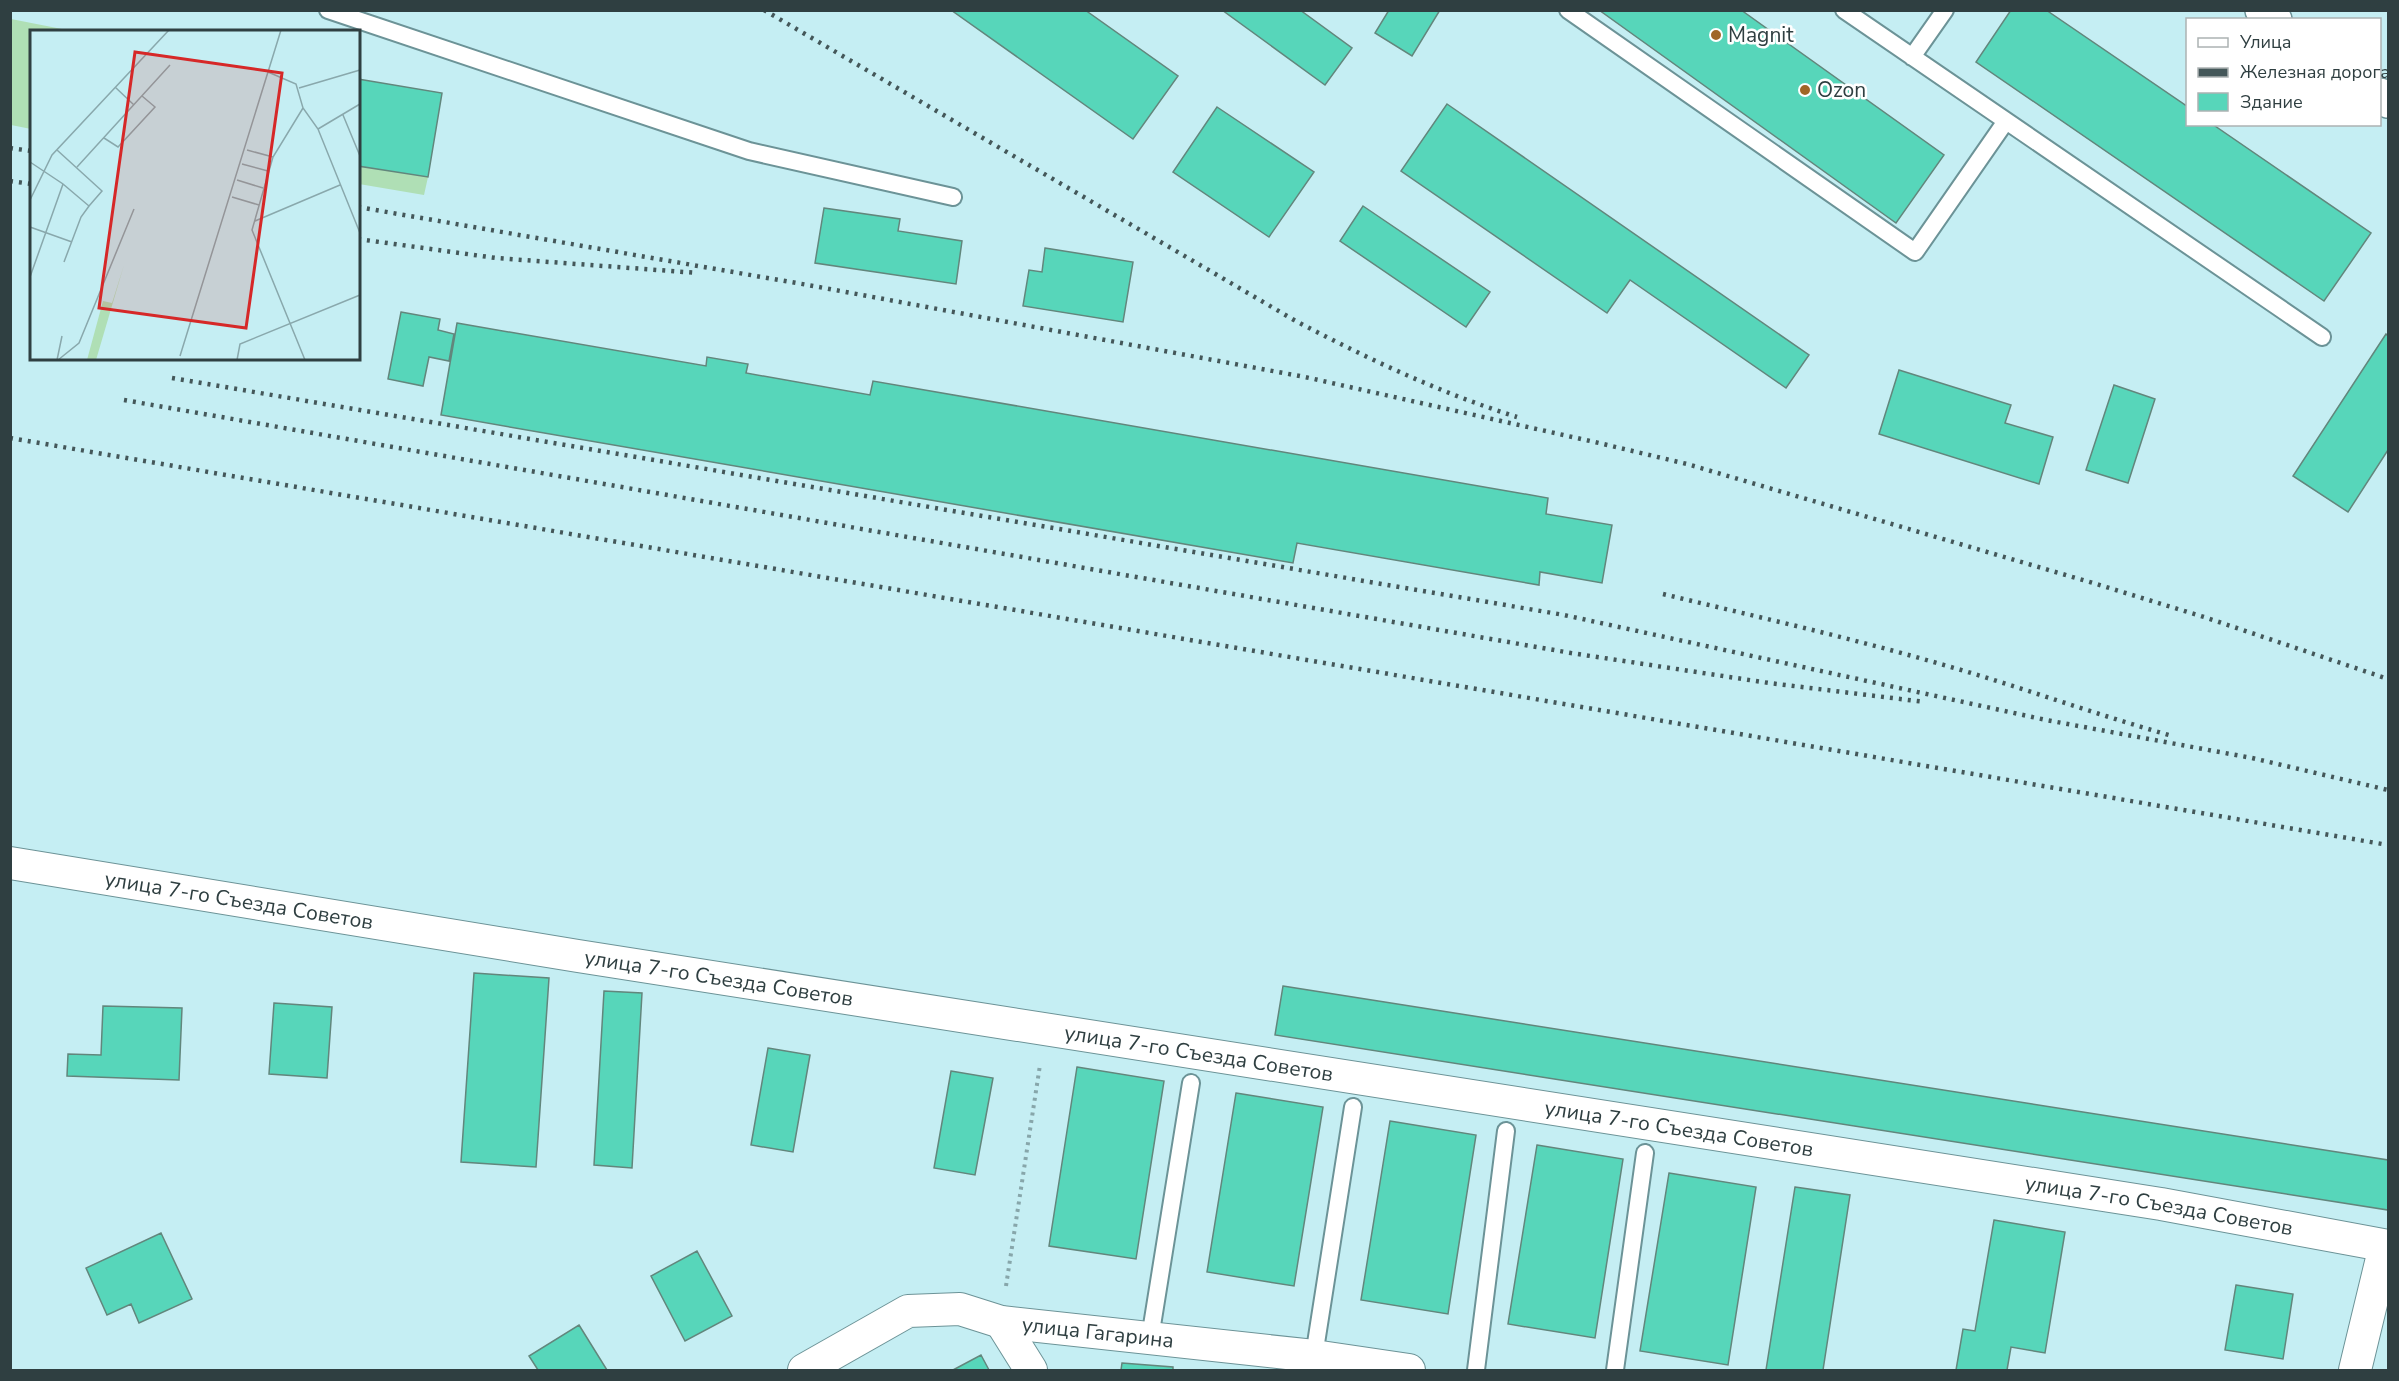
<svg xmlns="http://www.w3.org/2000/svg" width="2399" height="1381" viewBox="0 0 2399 1381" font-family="'Nunito Sans',sans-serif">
<rect width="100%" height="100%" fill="#c5eef3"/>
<path fill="#afdfb5" d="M11,19L67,30L32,32L31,129L11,125Z
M358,166L428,177L424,195L359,184Z"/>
<path fill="#57d6ba" stroke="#62867c" stroke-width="1.5" d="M951,10H1085L1178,76L1133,139Z
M1222,10H1300L1352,48L1325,85Z
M1389,10H1440L1412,56L1375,33Z
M1599,10H1741L1944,155L1896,223Z
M2011,10H2046L2188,107V124H2212L2371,233L2324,301L1976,62Z
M358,79L442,93L428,177L358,166Z
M1447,104L1809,355L1786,388L1630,280L1607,313L1401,171Z
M1217,107L1314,172L1269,237L1173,172Z
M1363,206L1490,292L1466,327L1340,241Z
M824,208L900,219L898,231L962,241L956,284L815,263Z
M1045,248L1133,262L1123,322L1023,306L1029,270L1042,272Z
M401,312L440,319L438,330L454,334L449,361L429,357L423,386L388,379Z
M457,323L706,366L707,357L748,364L746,373L870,395L873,381L1548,498L1546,514L1612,525L1602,583L1540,572L1539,585L1297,543L1293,563L441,415Z
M2386,334L2388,336V450L2348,512L2293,476Z
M1899,370L2011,405L2005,423L2053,437L2039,484L1879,434Z
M2114,385L2155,399L2128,483L2086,470Z
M474,973L549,978L536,1167L461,1162Z
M1283,986L2388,1160V1210L1275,1035Z
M604,991L642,993L632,1168L594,1165Z
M274,1003L332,1007L327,1078L269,1074Z
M103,1006L182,1008L179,1080L67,1076L68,1054L101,1055Z
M768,1048L810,1055L793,1152L751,1145Z
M1077,1067L1164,1081L1136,1259L1049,1246Z
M951,1071L993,1078L975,1175L934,1168Z
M1236,1093L1323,1107L1294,1286L1207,1272Z
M1390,1121L1476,1135L1448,1314L1361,1300Z
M1537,1145L1623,1159L1595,1338L1508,1324Z
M1669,1173L1756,1187L1728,1365L1640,1351Z
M1795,1187L1850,1195L1823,1370H1766Z
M1994,1220L2065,1232L2045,1353L2011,1347L2007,1370H1956L1963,1329L1975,1331Z
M161,1233L192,1299L139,1323L131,1304L107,1315L86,1268Z
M697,1251L732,1316L685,1341L651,1276Z
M2236,1285L2293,1294L2283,1359L2225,1350Z
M579,1325L607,1370H538L529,1356Z
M981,1355L989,1370H953Z
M1122,1363L1173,1367V1370H1121Z"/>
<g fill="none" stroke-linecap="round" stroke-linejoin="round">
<g stroke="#6c9397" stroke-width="20">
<path id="service" d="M328,10L749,151L953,197
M1568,10L1915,252L2006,121
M1844,10L2322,337
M1912,57L1945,10
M1150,1338L1191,1083
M1314,1356L1353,1107
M1476,1370L1506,1131
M1615,1370L1645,1153"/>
</g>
<g stroke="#6c9397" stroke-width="34">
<g id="minor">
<path id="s1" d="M10,863L578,956L2161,1204L2388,1246"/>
<path d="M1001,1322L1031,1370"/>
<path id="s2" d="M804,1370L908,1311L960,1309L1001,1322L1314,1356L1409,1370"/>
<path d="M2355,1370L2385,1246"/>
</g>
</g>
<g stroke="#6c9397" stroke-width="36">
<path id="secondary" d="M2262,10L2275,20
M2380,95L2388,101"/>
</g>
<path stroke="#87a6aa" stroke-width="4" stroke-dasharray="3 4.5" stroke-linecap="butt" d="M1006,1286L1040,1065"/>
<use href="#service" stroke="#fff" stroke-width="16"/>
<use href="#minor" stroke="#fff" stroke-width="32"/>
<use href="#secondary" stroke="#fff" stroke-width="33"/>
<path stroke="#445759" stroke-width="4.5" stroke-dasharray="3 6" stroke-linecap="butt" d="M764,10L1294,320C1366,358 1440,393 1517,417
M10,148L32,151
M10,181L32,184
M358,207L808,285L1305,377L1599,443L1687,464L2093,583L2204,617L2388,679
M358,239L496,258L698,273
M172,378L1564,615L2046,720L2252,758L2388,790
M124,400L1571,653L1769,683L1925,702
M10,438L2388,845
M1663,594C1754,616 1847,637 1937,663C2015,685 2091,713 2169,735"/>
</g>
<g fill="#a06626" stroke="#fff" stroke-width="2">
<circle cx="1716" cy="35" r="6"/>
<circle cx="1805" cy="90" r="6"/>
</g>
<g text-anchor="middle" stroke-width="5" stroke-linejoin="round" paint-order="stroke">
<g font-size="21" fill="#2f3f41" stroke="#fff" text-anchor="start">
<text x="1728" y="42">Magnit</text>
<text x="1817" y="97">Ozon</text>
</g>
<g font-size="21" fill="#2f3f41" stroke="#fff">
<text dy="7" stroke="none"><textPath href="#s1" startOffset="232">улица 7-го Съезда Советов</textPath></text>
<text dy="7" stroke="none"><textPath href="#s1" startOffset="718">улица 7-го Съезда Советов</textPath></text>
<text dy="7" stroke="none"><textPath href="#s1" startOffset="1204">улица 7-го Съезда Советов</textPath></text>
<text dy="7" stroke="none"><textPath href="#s1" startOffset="1690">улица 7-го Съезда Советов</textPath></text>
<text dy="7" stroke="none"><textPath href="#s1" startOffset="2176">улица 7-го Съезда Советов</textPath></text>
<text dy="7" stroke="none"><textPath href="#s2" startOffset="312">улица Гагарина</textPath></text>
</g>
</g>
<g transform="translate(30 30)">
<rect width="330" height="330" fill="#c5eef3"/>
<path d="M94,235L66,330H57L73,271L82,273Z" fill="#afdfb5"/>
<path fill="none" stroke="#89a8ac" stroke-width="1.5" d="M238,42L266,54L273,78L288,99L330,203M85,57L104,75M269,58L330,40M273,78L243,127L222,200L275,330M313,85L330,126M288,99L330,74M74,108L88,117L125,77L112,66M27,120L72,161L59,176M217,120L243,127M0,132L33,154L0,247M212,134L238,141M47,137L140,35M207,150L233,158M33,154L59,176L51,187L34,232M202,167L229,175M0,170L22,125L139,0M225,191L310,155M0,197L42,212M150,326L251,0M27,330L32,306M28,330L49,313L104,179M207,330L210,314L330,265"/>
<path fill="#d62828" fill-opacity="0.15" stroke="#d62828" stroke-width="3" d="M105,22L252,43L216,298L69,278Z"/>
<rect width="330" height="330" fill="none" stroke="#2f3f41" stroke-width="3"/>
</g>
<rect width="2399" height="1381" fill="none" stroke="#2f3f41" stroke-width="24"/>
<rect x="2186" y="18" width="195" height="108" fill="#ffffff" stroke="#acb2b3" stroke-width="1.5"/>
<rect x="2198" y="38" width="30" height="9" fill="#ffffff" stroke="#acb2b3" stroke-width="1.5"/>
<text x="2240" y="48" font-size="18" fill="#2f3f41">Улица</text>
<rect x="2198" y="68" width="30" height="9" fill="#445759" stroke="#acb2b3" stroke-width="1.5"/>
<text x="2240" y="78" font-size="18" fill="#2f3f41">Железная дорога</text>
<rect x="2198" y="93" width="30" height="18" fill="#57d6ba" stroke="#acb2b3" stroke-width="1.5"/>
<text x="2240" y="108" font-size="18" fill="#2f3f41">Здание</text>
</svg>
